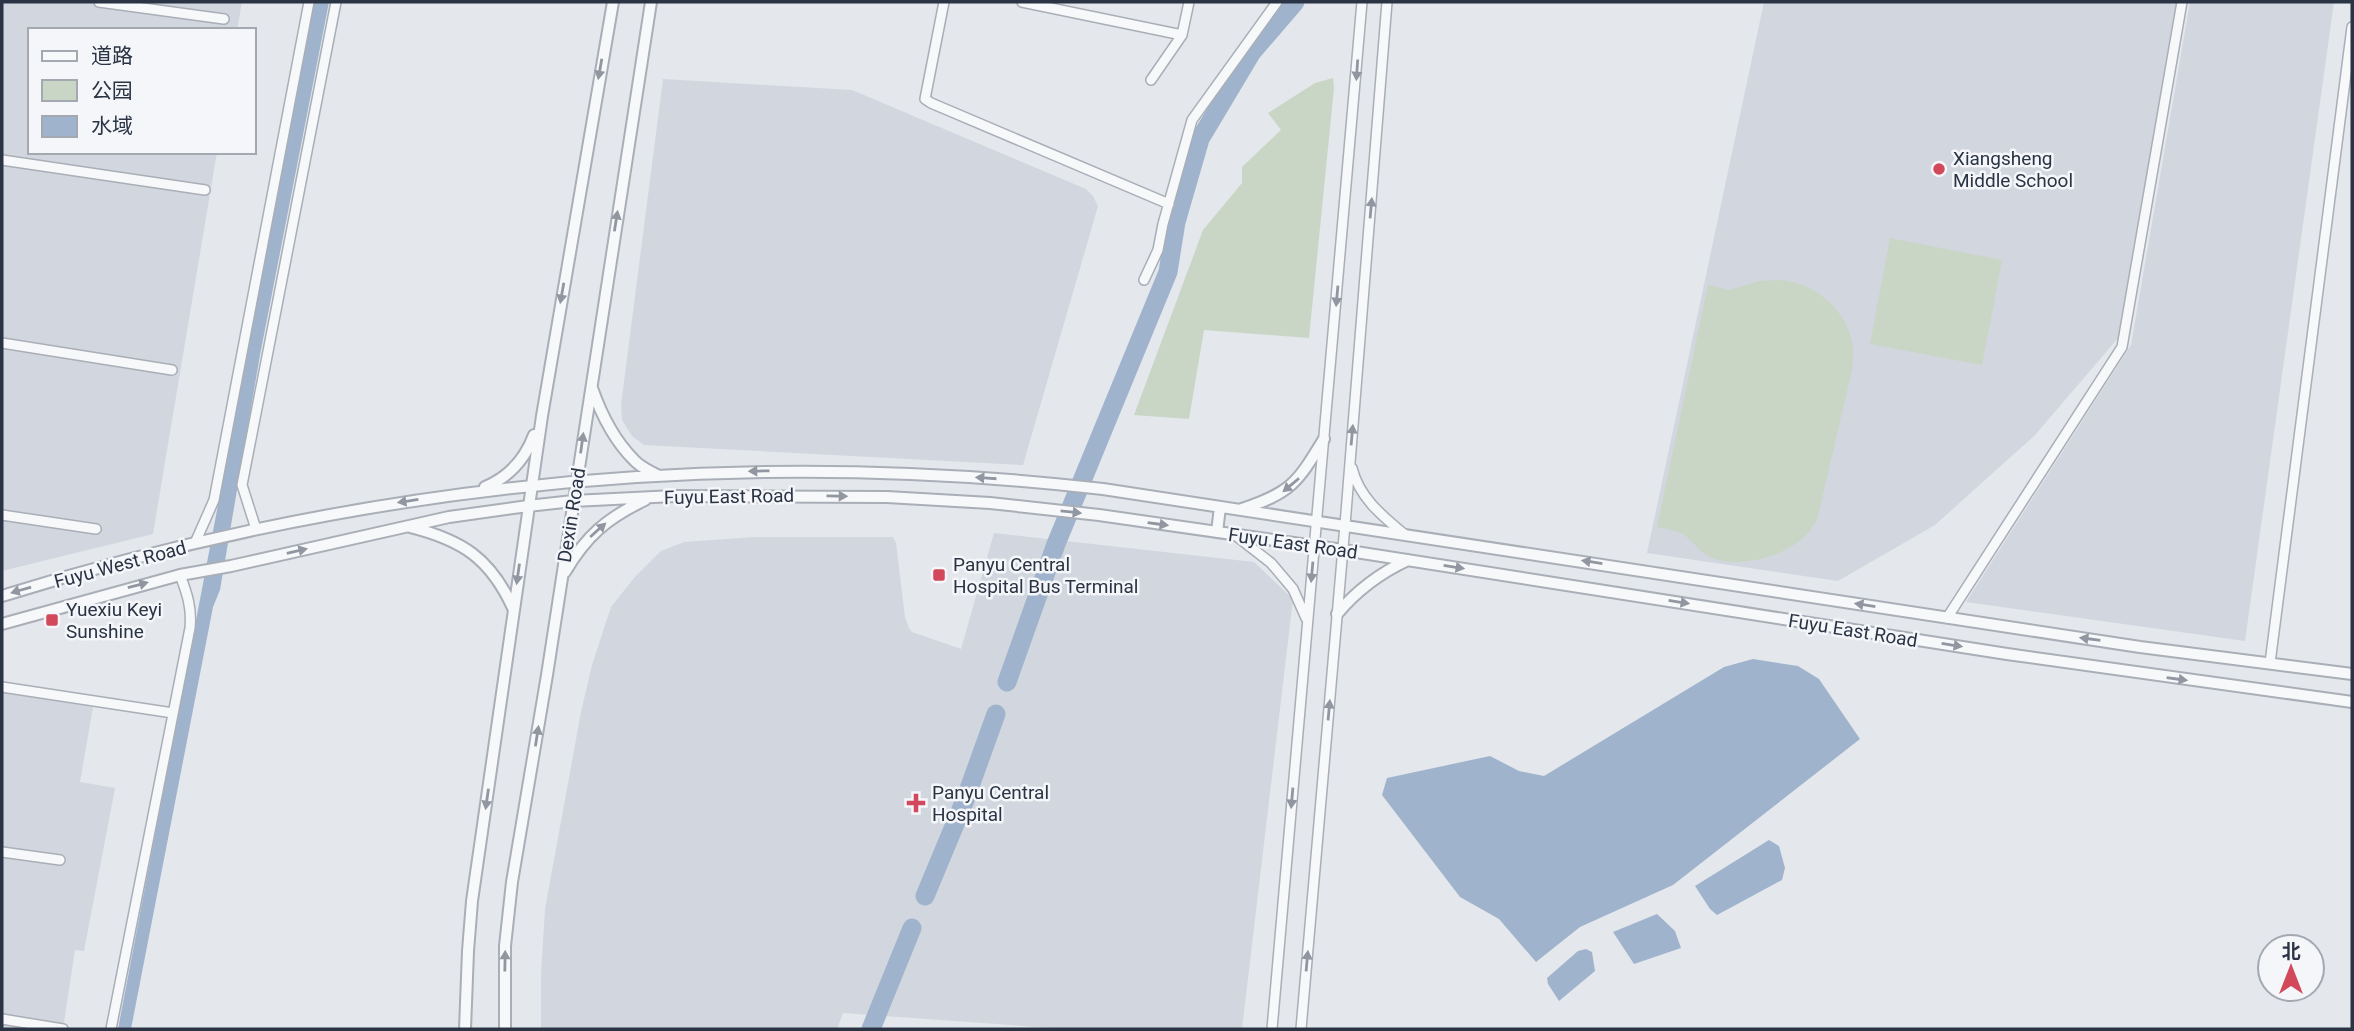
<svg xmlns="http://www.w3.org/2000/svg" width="2354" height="1031" viewBox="0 0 2354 1031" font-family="Roboto,'Noto Sans SC',sans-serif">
<rect width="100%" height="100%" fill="#e4e7ec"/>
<path fill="#d2d6de" d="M2,2H242L237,30H30V152H217L153,534L2,571Z
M1764,2H2179L2119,337L2035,435L1935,525L1838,581L1647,553Z
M2190,2H2334L2245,641L1966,602L2131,345Z
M663,79L852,90L1086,189L1093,196L1098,206L1023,465L644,445L632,436L622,420L621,405Z
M994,533L1254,562L1293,599L1242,1029H1065L843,1013L837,1029H541V974L545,909L581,712L592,665L611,607L634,578L661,551L684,542L754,537H893L896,543L905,617L909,628L912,632L961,649Z
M2,692L93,707L80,782L115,788L84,951L75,950L63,1029H2Z"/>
<path fill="#c9d6c5" d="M1333,78L1334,88L1309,338L1204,330L1189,419L1134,415L1203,230L1242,183V167L1281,130L1268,113L1315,83Z
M1890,238L2002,260L1982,365L1870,344Z
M1782,280C1817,284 1848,311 1853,347C1854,354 1852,363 1852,370L1817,520C1814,524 1811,530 1808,533C1787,556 1741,569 1712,558C1700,553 1693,541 1683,534C1676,530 1665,529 1657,527L1708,285L1729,290L1760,281Z"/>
<path fill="#9fb4cc" d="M314,2H329L260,355L220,590L213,607L131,1029H118Z
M1753,659L1798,666L1819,679L1860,739L1673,885L1580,927L1536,962L1499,919L1460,897L1382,795L1387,778L1490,756L1519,771L1544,776L1724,667Z
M1769,840L1779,846L1785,868L1782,880L1717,915L1710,909L1695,886Z
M1657,914L1675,931L1681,948L1634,964L1613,932Z
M1586,949L1592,952L1595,971L1559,1001L1548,984L1547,978L1578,951Z"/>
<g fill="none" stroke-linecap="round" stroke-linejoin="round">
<path stroke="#9fb4cc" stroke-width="19" d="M1007,682L1056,544L1168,272L1176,222L1200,139L1252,52L1295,2
M925,896L965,800L996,714
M871,1029L912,928"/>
<g stroke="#a9aeb7" stroke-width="12">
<path id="minor" d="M99,2L224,19
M944,2L925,99L931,103L1169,204
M1022,2L1182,35
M1151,80L1182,35L1189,2
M2,160L205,190
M1144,280L1158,250L1163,224L1192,120L1277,2
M2,343L172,370
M1352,468C1359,497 1381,515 1404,534
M2,515L96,529
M256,529L242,485L336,2
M1235,535L1271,563L1293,589L1306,618
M195,543L214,500L309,2
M1947,618L2122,347L2182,2
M2270,663L2352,27
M2,687L173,713
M2,852L60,860
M2,1019L63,1029
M111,1029L190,628C192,608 187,593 180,575
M1272,1029L1362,2
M1301,1029L1345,525L1387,2"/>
</g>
<g stroke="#a9aeb7" stroke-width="14">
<path id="tertiary" d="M592,388C601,414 614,440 634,460C640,467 650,471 657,475
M485,487C509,477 525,459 534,435
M1242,509C1292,492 1297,483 1324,439
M410,527C462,540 490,558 513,608
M1217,532L1220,507
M565,572C586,536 607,518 645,500
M2,596C361,484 728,446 1103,489L2140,647L2352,674
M1337,614C1357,590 1380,573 1408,560
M2,624L180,575L231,566L449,517L528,506L573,501L674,496L887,497L990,503L1099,515L1343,550L2007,654L2352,702
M465,1029L468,951L472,901L542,416L613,2
M505,1029V946L512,882L547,675L651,2"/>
</g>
<use href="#minor" stroke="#f7f8fa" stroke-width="9"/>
<use href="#tertiary" stroke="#f7f8fa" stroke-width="10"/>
</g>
<defs><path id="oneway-solid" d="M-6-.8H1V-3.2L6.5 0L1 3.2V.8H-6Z" transform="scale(1.75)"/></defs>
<g fill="#9196a0">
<use href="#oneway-solid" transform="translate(600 69) rotate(100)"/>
<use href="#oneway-solid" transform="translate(1357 70) rotate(94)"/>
<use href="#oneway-solid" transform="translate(1371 208) rotate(-85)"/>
<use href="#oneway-solid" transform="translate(616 221) rotate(-81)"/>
<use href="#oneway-solid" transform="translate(562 293) rotate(100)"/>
<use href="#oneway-solid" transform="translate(1337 296) rotate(95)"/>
<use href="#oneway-solid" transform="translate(1352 435) rotate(-85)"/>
<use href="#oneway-solid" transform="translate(582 443) rotate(-82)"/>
<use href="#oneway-solid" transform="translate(759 471) rotate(179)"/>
<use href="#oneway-solid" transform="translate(986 478) rotate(-176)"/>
<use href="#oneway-solid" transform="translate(1291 485) rotate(140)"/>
<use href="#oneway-solid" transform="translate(837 496) rotate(1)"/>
<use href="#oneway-solid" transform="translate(408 501) rotate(171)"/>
<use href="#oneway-solid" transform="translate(1071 512) rotate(6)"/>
<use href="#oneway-solid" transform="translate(1158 524) rotate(8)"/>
<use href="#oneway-solid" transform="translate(598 530) rotate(-42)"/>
<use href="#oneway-solid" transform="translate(297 551) rotate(-13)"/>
<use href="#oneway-solid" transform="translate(1592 562) rotate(-171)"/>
<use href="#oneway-solid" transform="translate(1454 567) rotate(9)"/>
<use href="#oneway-solid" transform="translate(1312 572) rotate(95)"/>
<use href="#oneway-solid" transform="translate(518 574) rotate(98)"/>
<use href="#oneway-solid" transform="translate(138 585) rotate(-15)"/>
<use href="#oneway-solid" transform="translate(21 590) rotate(164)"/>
<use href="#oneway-solid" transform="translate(1679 602) rotate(9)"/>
<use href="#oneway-solid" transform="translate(1865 605) rotate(-171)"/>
<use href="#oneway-solid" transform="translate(2090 639) rotate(-172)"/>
<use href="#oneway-solid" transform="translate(1952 645) rotate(9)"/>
<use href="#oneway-solid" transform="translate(2177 679) rotate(8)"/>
<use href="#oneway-solid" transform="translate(1329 710) rotate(-85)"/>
<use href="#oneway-solid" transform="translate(537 736) rotate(-81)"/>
<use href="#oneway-solid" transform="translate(1292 798) rotate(95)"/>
<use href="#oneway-solid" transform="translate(487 799) rotate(98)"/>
<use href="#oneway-solid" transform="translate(505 961) rotate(-89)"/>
<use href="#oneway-solid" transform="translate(1307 961) rotate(-85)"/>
</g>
<g fill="#d1495b" stroke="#f4f6f9" stroke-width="2.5">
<circle cx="1939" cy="169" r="7"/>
<rect x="932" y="568" width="14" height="14" rx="3.5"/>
<rect x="45" y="613" width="14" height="14" rx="3.5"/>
<path d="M912.5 792.5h7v7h7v7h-7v7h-7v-7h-7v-7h7z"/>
</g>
<g text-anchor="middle" stroke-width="5" stroke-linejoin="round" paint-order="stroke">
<g font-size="19" fill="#2b3445" stroke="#f4f6f9" text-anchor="start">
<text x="1953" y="165">Xiangsheng<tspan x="1953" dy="22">Middle School</tspan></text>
<text x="953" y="571">Panyu Central<tspan x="953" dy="22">Hospital Bus Terminal</tspan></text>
<text x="66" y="616">Yuexiu Keyi<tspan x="66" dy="22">Sunshine</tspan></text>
<text x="932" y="799">Panyu Central<tspan x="932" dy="22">Hospital</tspan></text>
</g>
<g font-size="19" fill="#2b3445" stroke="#f4f6f9">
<text transform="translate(729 496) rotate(-1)" y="7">Fuyu East Road</text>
<text transform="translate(571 515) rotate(-81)" y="7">Dexin Road</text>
<text transform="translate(1293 543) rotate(8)" y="7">Fuyu East Road</text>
<text transform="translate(120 564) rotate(-15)" y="7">Fuyu West Road</text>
<text transform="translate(1853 630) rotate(9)" y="7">Fuyu East Road</text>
</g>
</g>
<rect width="2354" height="1031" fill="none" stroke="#2b3445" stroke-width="7"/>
<rect x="28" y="28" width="228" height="126" fill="#f4f6f9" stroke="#a4a8b1" stroke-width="2"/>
<rect x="42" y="51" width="35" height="10" fill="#f7f8fa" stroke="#a4a8b1" stroke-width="2"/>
<text x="91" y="63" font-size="21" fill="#2b3445">道路</text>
<rect x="42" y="80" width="35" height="21" fill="#c9d6c5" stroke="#a4a8b1" stroke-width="2"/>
<text x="91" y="98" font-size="21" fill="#2b3445">公园</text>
<rect x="42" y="116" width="35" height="21" fill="#9fb4cc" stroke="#a4a8b1" stroke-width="2"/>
<text x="91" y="133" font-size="21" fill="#2b3445">水域</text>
<g transform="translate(2291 968)"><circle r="33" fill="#f4f6f9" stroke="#a4a8b1" stroke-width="2"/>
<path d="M0-5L12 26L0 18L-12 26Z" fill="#d1495b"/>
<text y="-10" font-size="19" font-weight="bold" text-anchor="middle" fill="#2b3445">北</text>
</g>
</svg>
